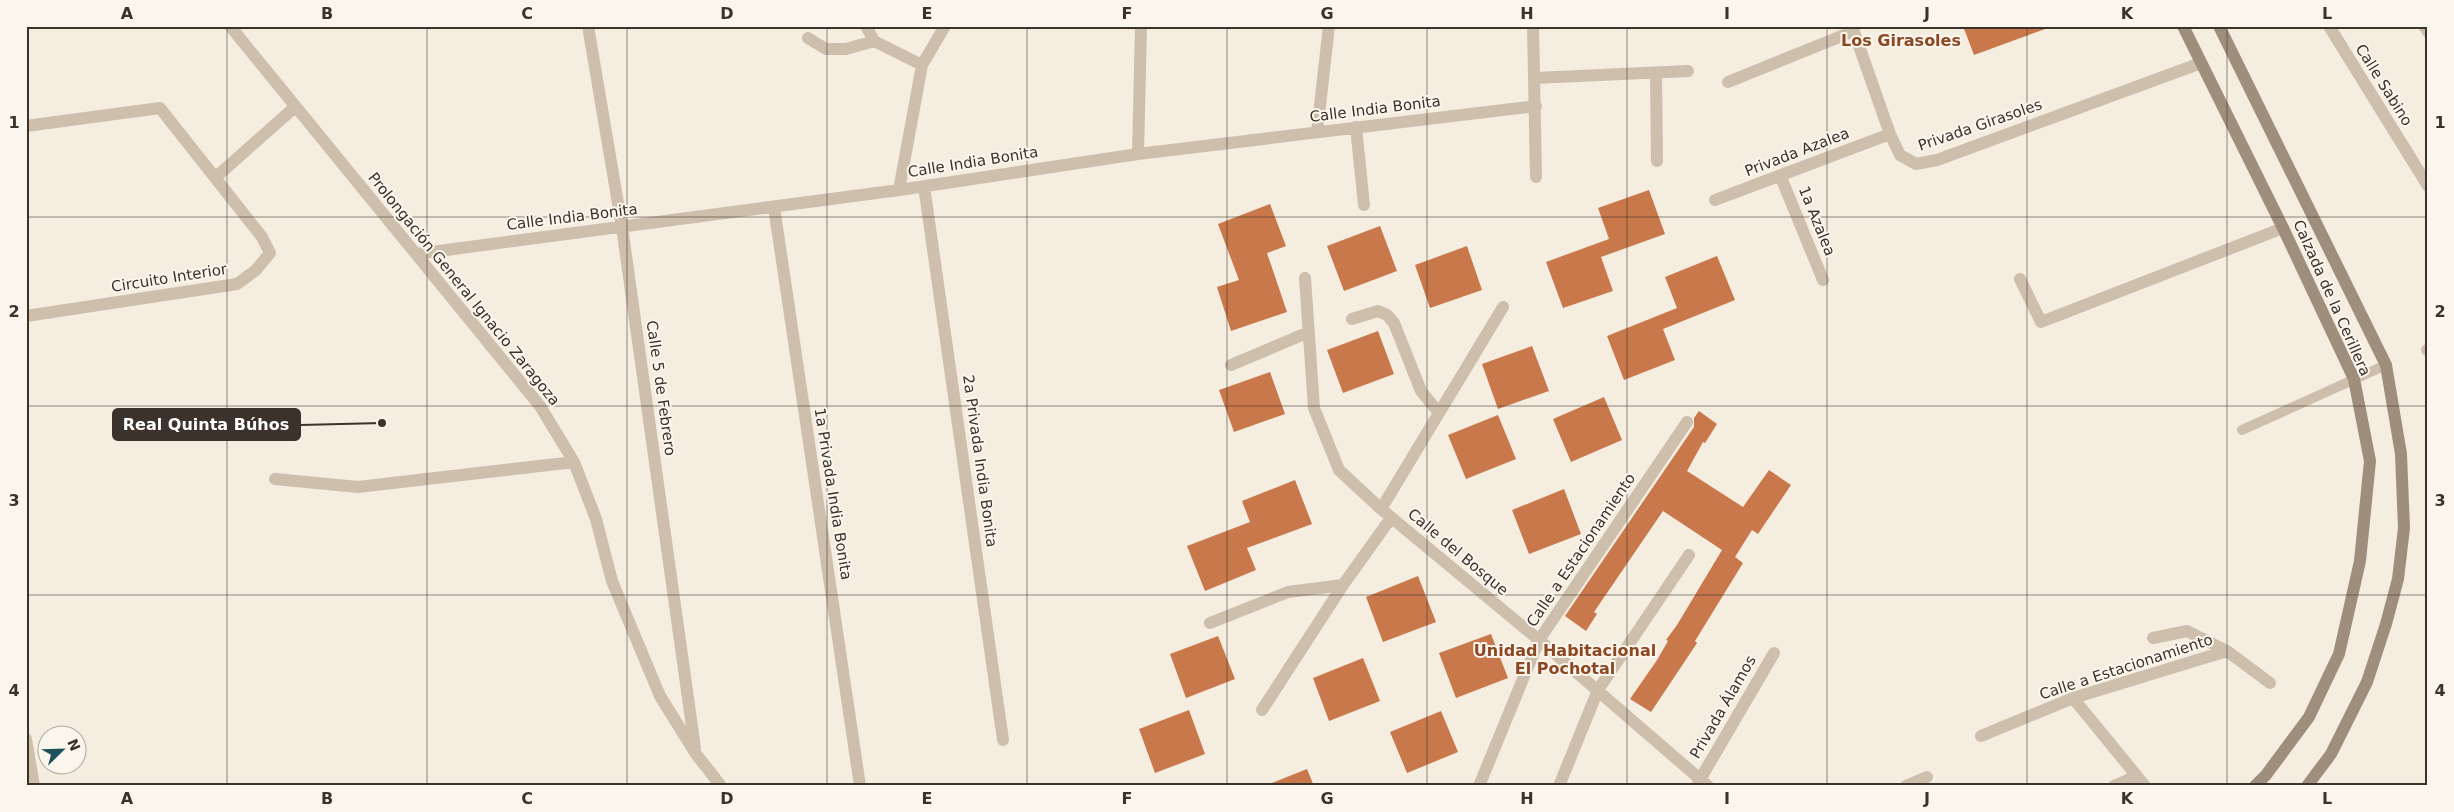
<svg xmlns="http://www.w3.org/2000/svg" width="2454" height="812" viewBox="0 0 2454 812" font-family="'DejaVu Sans',sans-serif">
<rect width="100%" height="100%" fill="#f4ede0"/>
<path fill="#c8784a" d="M1963,26H2047L2048,28L1974,55Z
M1649,190L1665,234L1601,257L1613,291L1563,308L1546,262L1609,239L1598,208Z
M1270,204L1286,246L1267,253L1287,312L1231,331L1217,287L1239,280L1218,224Z
M1380,226L1397,271L1344,291L1327,246Z
M1467,246L1482,290L1430,308L1415,265Z
M1717,256L1735,300L1663,329L1675,360L1624,380L1607,336L1677,308L1665,277Z
M1378,331L1394,374L1343,393L1327,350Z
M1532,346L1549,391L1498,409L1482,364Z
M1270,372L1285,414L1234,432L1219,390Z
M1604,397L1622,440L1571,462L1553,419Z
M1699,411L1717,424L1705,443L1703,442L1687,471L1743,507L1769,470L1791,485L1758,534L1752,530L1735,557L1743,563L1695,641L1697,643L1651,712L1630,699L1657,660L1668,641L1666,640L1677,625L1722,550L1663,511L1594,612L1597,614L1586,631L1565,616L1694,427V418Z
M1498,415L1516,459L1466,479L1448,435Z
M1295,480L1312,524L1247,548L1256,570L1205,591L1187,546L1250,522L1242,501Z
M1564,489L1581,534L1529,554L1512,510Z
M1418,576L1436,622L1383,642L1366,597Z
M1491,634L1508,678L1456,698L1439,653Z
M1218,636L1235,679L1186,698L1170,654Z
M1363,658L1380,701L1329,721L1313,678Z
M1189,710L1205,754L1155,773L1139,729Z
M1441,711L1458,752L1407,773L1390,732Z
M1307,769L1314,786H1268L1267,785Z"/>
<g fill="none" stroke-linecap="round" stroke-linejoin="round">
<path stroke="#cdbfab" stroke-width="10" d="M2242,430L2386,365"/>
<path stroke="#cdbfab" stroke-width="12" d="M230,26L540,406L574,462L596,519L612,581L660,696L696,754L721,786
M588,26L622,227L695,748
M866,26L874,41
M1533,26L1536,177
M1852,26L1890,134L1900,155L1916,164L1937,160L2201,63
M2329,26L2428,186
M2424,26L2428,32
M808,38L826,49H846L874,41L922,65
M1656,73L1657,161
M1535,78L1688,71
M1728,82L1854,31
M26,126L160,108L262,237L270,253L256,270L237,284L26,316
M1356,127L1364,205
M1317,132L1329,26
M1138,154L1141,26
M1780,175L1823,280
M216,177L295,107
M924,186L1003,740
M899,190L922,65L945,26
M1715,200L1890,134
M774,207L860,786
M416,254L899,190L1138,154L1536,106
M1305,278L1314,408L1339,470L1381,509L1539,640L1708,786
M2020,279L2041,322L2283,228
M1352,319L1378,311L1387,315L1394,323L1421,391L1439,413
M2427,350H2428
M1231,365L1309,332
M275,479L358,487L574,462
M1381,509L1503,307
M1210,623L1288,592L1343,585
M2153,638L2187,631L2227,651L2270,683
M2073,698L2145,786
M1262,710L1343,585L1391,518
M1981,736L2073,698L2227,651
M26,739L34,786
M1698,783L1774,653
M1479,786L1539,640L1687,422
M1559,786L1598,690L1689,555
M1906,786L1927,777
M2114,786L2137,776"/>
<path stroke="#a08e7c" stroke-width="12" d="M2183,26L2283,228L2354,379L2370,461L2360,561L2339,654L2309,717L2266,775L2255,786
M2219,26L2386,365L2401,454L2404,528L2398,579L2386,624L2367,682L2331,754L2307,786"/>
</g>
<path fill="none" stroke="#3a322b" stroke-width="1" stroke-opacity="0.55" d="M227,26V786M427,26V786M627,26V786M827,26V786M1027,26V786M1227,26V786M1427,26V786M1627,26V786M1827,26V786M2027,26V786M2227,26V786M26,217H2428M26,406H2428M26,595H2428"/>
<g text-anchor="middle" stroke-width="4" stroke-linejoin="round" paint-order="stroke">
<g font-size="15" fill="#3a322b" stroke="#fbf6ed">
<text transform="translate(2384 85) rotate(58)" y="5">Calle Sabino</text>
<text transform="translate(1375 109) rotate(-7)" y="5">Calle India Bonita</text>
<text transform="translate(1980 125) rotate(-19)" y="5">Privada Girasoles</text>
<text transform="translate(1797 152) rotate(-21)" y="5">Privada Azalea</text>
<text transform="translate(973 162) rotate(-9)" y="5">Calle India Bonita</text>
<text transform="translate(572 217) rotate(-7)" y="5">Calle India Bonita</text>
<text transform="translate(1817 221) rotate(68)" y="5">1a Azalea</text>
<text transform="translate(169 278) rotate(-9)" y="5">Circuito Interior</text>
<text transform="translate(464 289) rotate(51)" y="5">Prolongación General Ignacio Zaragoza</text>
<text transform="translate(2332 298) rotate(66)" y="5">Calzada de la Cerillera</text>
<text transform="translate(661 388) rotate(82)" y="5">Calle 5 de Febrero</text>
<text transform="translate(980 461) rotate(82)" y="5">2a Privada India Bonita</text>
<text transform="translate(833 494) rotate(81)" y="5">1a Privada India Bonita</text>
<text transform="translate(1581 550) rotate(-56)" y="5">Calle a Estacionamiento</text>
<text transform="translate(1458 552) rotate(40)" y="5">Calle del Bosque</text>
<text transform="translate(2126 667) rotate(-18)" y="5">Calle a Estacionamiento</text>
<text transform="translate(1723 707) rotate(-60)" y="5">Privada Álamos</text>
</g>
<g font-size="16" font-weight="bold" fill="#8b4822" stroke="#fbf6ed">
<text x="1901" y="46">Los Girasoles</text>
<text x="1565" y="656">Unidad Habitacional<tspan x="1565" dy="18">El Pochotal</tspan></text>
</g>
</g>
<path fill="none" stroke="#3a322b" stroke-width="2" d="M382 423L300 425"/>
<circle fill="#3a322b" stroke="#fbf6ed" stroke-width="2" cx="382" cy="423" r="5"/>
<rect fill="#3a322b" stroke="#3a322b" stroke-width="2" x="113" y="409" width="187" height="31" rx="5"/>
<g font-size="16" text-anchor="middle" font-weight="bold" fill="#fff">
<text x="206" y="430">Real Quinta Búhos</text>
</g>
<rect width="2454" height="812" fill="none" stroke="#fbf6ed" stroke-width="55"/>
<g transform="translate(62 750) rotate(67)"><circle r="24" fill="#fbf6ed" stroke="#aea89f"/>
<path d="M0-4L9 19L0 12L-9 19Z" fill="#1f515d"/>
<text y="-8" font-size="14" font-weight="bold" text-anchor="middle" fill="#3a322b">N</text>
</g>
<rect x="28" y="28" width="2398" height="756" fill="none" stroke="#3a322b" stroke-width="2"/>
<g font-size="16" text-anchor="middle" font-weight="bold" fill="#3a322b">
<text x="127" y="19">A</text>
<text x="327" y="19">B</text>
<text x="527" y="19">C</text>
<text x="727" y="19">D</text>
<text x="927" y="19">E</text>
<text x="1127" y="19">F</text>
<text x="1327" y="19">G</text>
<text x="1527" y="19">H</text>
<text x="1727" y="19">I</text>
<text x="1927" y="19">J</text>
<text x="2127" y="19">K</text>
<text x="2327" y="19">L</text>
<text x="14" y="128">1</text>
<text x="2440" y="128">1</text>
<text x="14" y="317">2</text>
<text x="2440" y="317">2</text>
<text x="14" y="506">3</text>
<text x="2440" y="506">3</text>
<text x="14" y="696">4</text>
<text x="2440" y="696">4</text>
<text x="127" y="804">A</text>
<text x="327" y="804">B</text>
<text x="527" y="804">C</text>
<text x="727" y="804">D</text>
<text x="927" y="804">E</text>
<text x="1127" y="804">F</text>
<text x="1327" y="804">G</text>
<text x="1527" y="804">H</text>
<text x="1727" y="804">I</text>
<text x="1927" y="804">J</text>
<text x="2127" y="804">K</text>
<text x="2327" y="804">L</text>
</g>
</svg>
